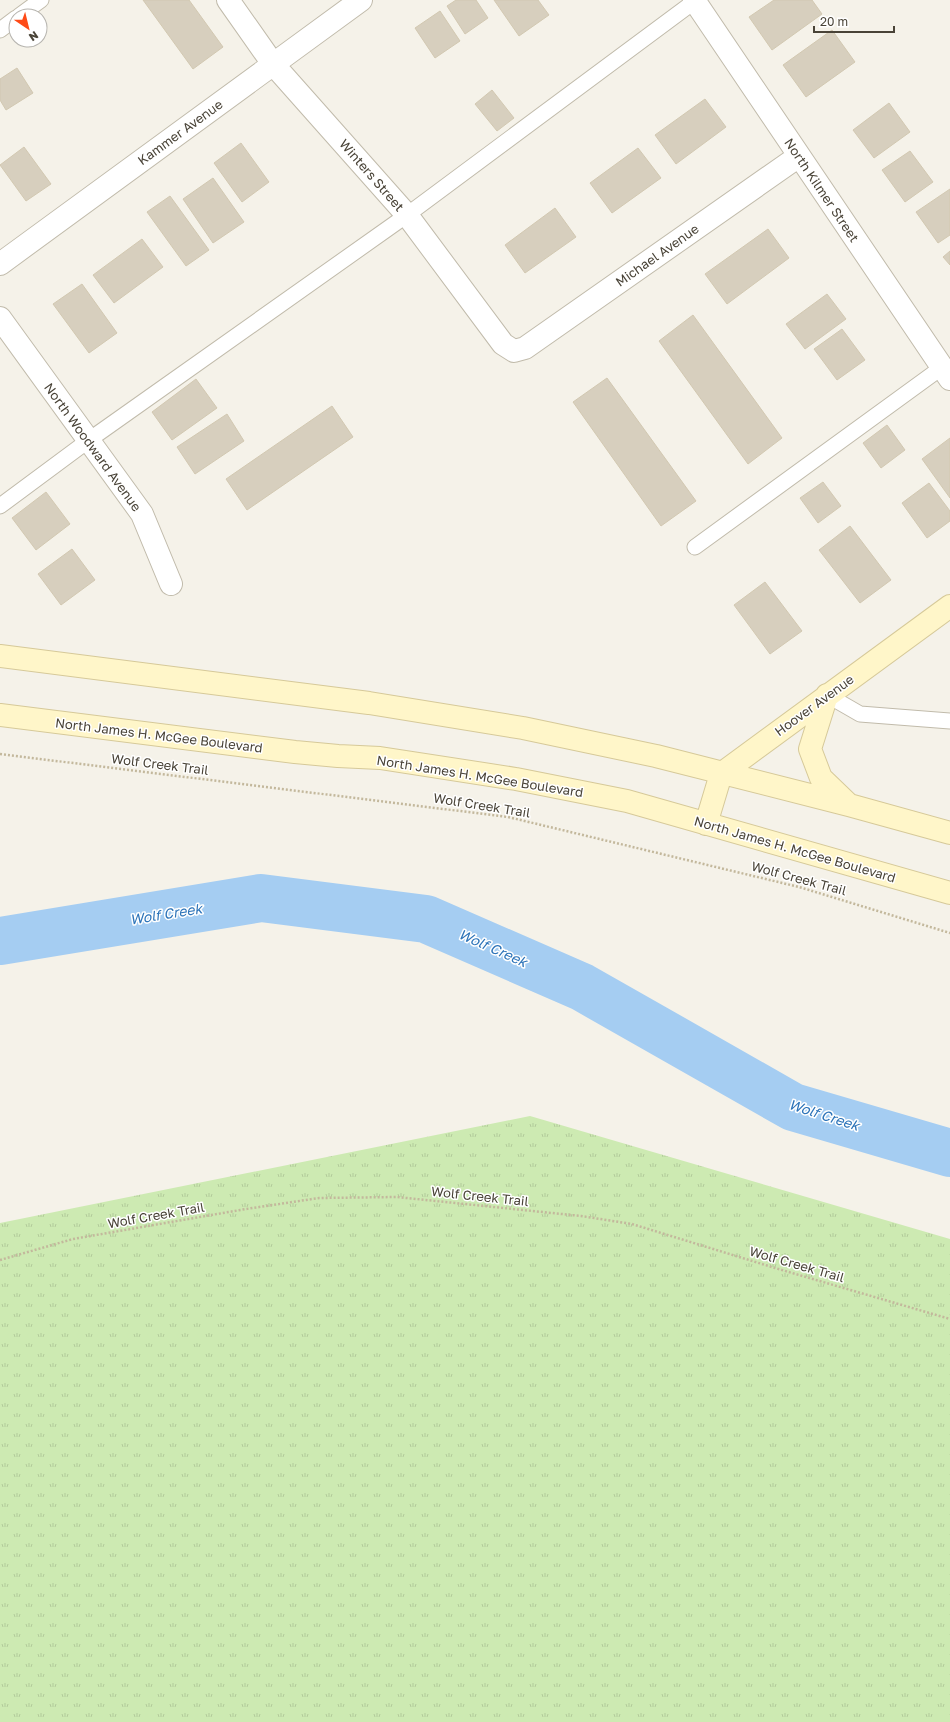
<svg xmlns="http://www.w3.org/2000/svg" width="950" height="1722" viewBox="0 0 950 1722" font-family="'Golos Text',sans-serif">
<defs>
<pattern id="grass-tufts" width="24" height="20" patternUnits="userSpaceOnUse"><rect width="24" height="20" fill="#cdeab2"/><path d="M3 7l-1-3M5 7V3M7 7l1-3M15 17l-1-3M17 17v-4M19 17l1-3" fill="none" stroke="#b2ca9a"/></pattern>
</defs>
<rect width="100%" height="100%" fill="#f5f2e9"/>
<path fill="url(#grass-tufts)" d="M530,1116L950,1239V1722H0V1223Z"/>
<g fill="none" stroke-linecap="round" stroke-linejoin="round">
<path stroke="#a5cdf2" stroke-width="48" d="M0,941L261,898L426,919L582,987L793,1107L950,1153"/>
</g>
<path fill="#d7cfbe" stroke="#d2c8b1" d="M143,0H189L223,47L193,69Z
M456,0H476L488,18L465,34L447,6Z
M494,0H538L549,15L519,36Z
M774,0H812L822,14L772,50L749,17Z
M440,11L460,41L435,58L415,28Z
M832,30L855,62L806,97L783,65Z
M17,68L33,93L6,110L0,100V79Z
M492,90L514,118L497,131L475,104Z
M705,99L726,127L676,164L655,135Z
M889,103L910,132L874,158L853,130Z
M241,143L269,182L242,202L214,163Z
M24,147L51,184L26,201L0,165Z
M638,148L661,178L612,213L590,183Z
M910,151L933,182L905,202L882,170Z
M213,178L244,222L213,243L183,199Z
M950,189V235L938,243L916,212Z
M170,196L209,250L186,266L147,212Z
M555,208L576,237L525,273L505,245Z
M768,229L789,258L727,304L705,274Z
M142,239L163,267L114,303L93,275Z
M950,251V265L943,257Z
M82,284L117,333L89,353L53,304Z
M827,294L846,319L805,349L786,324Z
M693,315L782,438L748,464L659,341Z
M842,329L865,360L837,380L814,349Z
M607,378L696,501L661,526L573,402Z
M196,379L217,408L172,440L152,412Z
M332,406L353,437L247,510L226,479Z
M227,414L244,441L195,474L177,447Z
M887,425L905,450L881,468L863,443Z
M950,438V498L922,459Z
M823,482L841,506L818,523L800,498Z
M929,483L950,511V521L927,538L902,503Z
M46,492L70,524L36,550L12,518Z
M850,526L891,580L860,603L819,550Z
M72,549L95,580L61,605L38,574Z
M765,582L802,631L770,654L734,605Z"/>
<g fill="none" stroke-linecap="round" stroke-linejoin="round">
<g stroke="#c1bbab" stroke-width="17">
<path id="lane" d="M19,16L41,0
M0,30L16,18
M0,506L89,440L407,215L695,1
M695,547L941,368
M827,695L860,714L950,721"/>
</g>
<g stroke="#c1bbab" stroke-width="24">
<path id="street" d="M228,0L273,64L407,215L503,344L514,351L525,348L799,156
M694,0L950,379
M0,264L361,0
M0,318L142,514L171,584"/>
</g>
<g stroke="#d6c999" stroke-width="24">
<path id="secondary" d="M0,656L369,703L523,728L656,756L849,805L950,833
M827,695L810,749L821,778L848,804
M0,715L295,752L338,756L380,758L516,779L627,801L950,893
M706,824L721,774L950,606"/>
</g>
<path stroke="#c3b89c" stroke-width="2.5" stroke-dasharray="2 2" stroke-linecap="butt" d="M0,754L508,817L799,887L950,933
M0,1260L73,1239L246,1209L319,1198L397,1197L581,1216L632,1224L775,1268L950,1319"/>
<use href="#lane" stroke="#fff" stroke-width="15"/>
<use href="#street" stroke="#fff" stroke-width="22"/>
<use href="#secondary" stroke="#fff6c9" stroke-width="22"/>
</g>
<g text-anchor="middle" stroke-width="3" stroke-linejoin="round" paint-order="stroke">
<g font-size="13" fill="#494337" stroke="#fff">
<text transform="translate(180 132) rotate(-36)" y="5">Kammer Avenue</text>
<text transform="translate(372 175) rotate(49)" y="5">Winters Street</text>
<text transform="translate(822 190) rotate(56)" y="5">North Kilmer Street</text>
<text transform="translate(657 255) rotate(-35)" y="5">Michael Avenue</text>
<text transform="translate(93 447) rotate(54)" y="5">North Woodward Avenue</text>
<text transform="translate(814 705) rotate(-36)" y="5">Hoover Avenue</text>
<text transform="translate(159 735) rotate(7)" y="5">North James H. McGee Boulevard</text>
<text transform="translate(160 764) rotate(7)" y="5">Wolf Creek Trail</text>
<text transform="translate(480 776) rotate(9)" y="5">North James H. McGee Boulevard</text>
<text transform="translate(482 805) rotate(9)" y="5">Wolf Creek Trail</text>
<text transform="translate(795 849) rotate(16)" y="5">North James H. McGee Boulevard</text>
<text transform="translate(799 878) rotate(15)" y="5">Wolf Creek Trail</text>
<text transform="translate(480 1196) rotate(6)" y="5">Wolf Creek Trail</text>
<text transform="translate(156 1215) rotate(-10)" y="5">Wolf Creek Trail</text>
<text transform="translate(797 1264) rotate(16)" y="5">Wolf Creek Trail</text>
</g>
<g font-size="14" font-style="italic" fill="#2d74b9" stroke="#fff">
<text transform="translate(166 914) rotate(-9)" y="5">Wolf Creek</text>
<text transform="translate(493 948) rotate(24)" y="5">Wolf Creek</text>
<text transform="translate(824 1115) rotate(18)" y="5">Wolf Creek</text>
</g>
</g>
<g transform="translate(28 28) rotate(145)"><circle r="19" fill="#ffffff" stroke="#b6b4af"/>
<path d="M0-3L7 15L0 10L-7 15Z" fill="#fe4a17"/>
<text y="-6" font-size="11" font-weight="bold" text-anchor="middle" fill="#494337">N</text>
</g>
<path d="M814 26v6h80v-6" fill="none" stroke="#494337" stroke-width="2"/>
<text x="820" y="26" font-size="12" fill="#494337" stroke="#ffffff" stroke-width="3" paint-order="stroke">20 m</text>
</svg>
